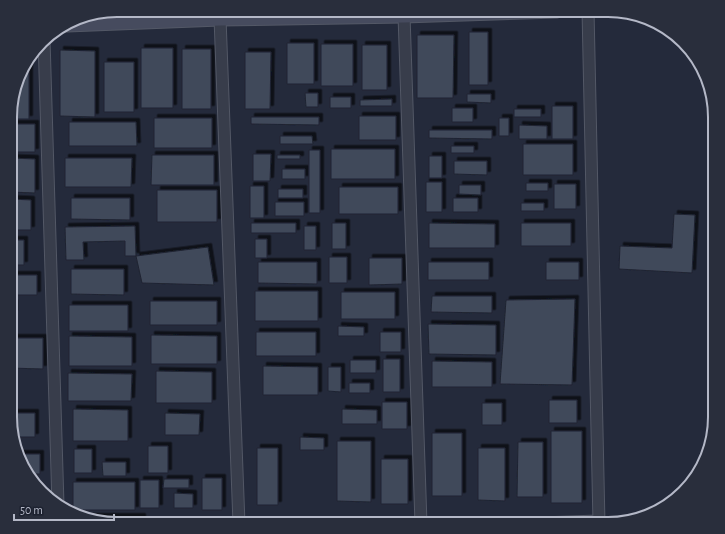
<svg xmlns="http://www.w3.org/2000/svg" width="725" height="534" viewBox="0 0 725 534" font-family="'Alegreya Sans',sans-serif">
<defs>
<filter id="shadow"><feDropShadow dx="3.5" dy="-3.5" stdDeviation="0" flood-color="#0009"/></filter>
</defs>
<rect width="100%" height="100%" fill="#242a3b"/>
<path fill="#41485a" stroke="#1f2432" filter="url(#shadow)" d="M469,32H488V85H469Z
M417,35H454L453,98H417Z
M287,43H314V84H287Z
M321,44H353V86H321Z
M362,45H387V90H362Z
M141,48H173V108H141Z
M182,49H211V109H182Z
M60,50L95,51V117L60,116Z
M245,52H271L270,109H245Z
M27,60H29V119H11V103L24,64Z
M104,62H134V112H104Z
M305,93H318V107H306Z
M467,94H491V103L467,102Z
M330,97H351V108H330Z
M392,99V106H360V100Z
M552,106H573V139H552Z
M452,108H473V122H452Z
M514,109H541V117H514Z
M359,116H396V140H359Z
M251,117H319V125L251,124Z
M154,118H212V148H154Z
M499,118H509V136H499Z
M69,122H136L137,146H69Z
M11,124H35V152H11Z
M519,125L547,126V139H519Z
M429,130H492V139L429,138Z
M280,136H312L313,144H280Z
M523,144H573V175H523Z
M451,146H474V153H451Z
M331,149H395V179H331Z
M309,150H320V213H309Z
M253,154H271L270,181H253Z
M152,155H214V185H151Z
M277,155H300V159H277Z
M429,156H442V178H429Z
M11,158L35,159V193L11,192Z
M65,158H132L131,187H65Z
M454,161H487V175L454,174Z
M282,169H305V179H282Z
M426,182H442V212H426Z
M526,183H548V191H526Z
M554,184H576V209H554Z
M459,185H481V195L459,194Z
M250,186H264V218H250Z
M339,187H398V214H339Z
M278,189H303V198H278Z
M157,190H217V222H157Z
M71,198H130V220L71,219Z
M453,198H478V212H453Z
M11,199L31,200V230H11Z
M275,202H304V216H275Z
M521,203H544V211H521Z
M674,214L695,215L692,273L619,269L620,246L672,248Z
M251,223H296V233H251Z
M332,223H346V249H332Z
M429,223L495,224V248H429Z
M521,223H571V246H521Z
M135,226L136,256H125V241L83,242L84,260H66L65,227Z
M304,226H316V250H304Z
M714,228H715V253H713Z
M255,239H267V258H255Z
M11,240H24V265H11Z
M208,247L214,285L142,283L136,256Z
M329,257H347V283H329Z
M369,258H402V284L369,285Z
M258,262H317V284L258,283Z
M428,262H489V280H428Z
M546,262H579V280H546Z
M71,269H124V295L71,294Z
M11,275H37V295H11Z
M255,291H318V321H255Z
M341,292H395V319H341Z
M432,296H492V313L431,312Z
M575,299L572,385L500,384L506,300Z
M150,301H217V325H150Z
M11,303H14V314H10Z
M69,305H128V331H69Z
M428,324L496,325V355L429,354Z
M338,326L364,327V336H338Z
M256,332H316V356H256Z
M380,332H401V352H380Z
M151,335L217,336V364H151Z
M69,336L132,337V366H69Z
M10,338H43V369L10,368Z
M383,359H400V392H383Z
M350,360H376V373H350Z
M432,361L492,362V387H432Z
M263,366L318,367V395H263Z
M328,367H341V392L328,391Z
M156,371L212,372V403H156Z
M68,373L132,374L131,401H68Z
M349,383H370V393H349Z
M549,400H577V423H549Z
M382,402H407V429H382Z
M482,403H502V425H482Z
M73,409L128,410V441H73Z
M342,409L377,410V424H342Z
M10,413H35V437H14L10,424Z
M165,413L200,414L199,435H165Z
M551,431H582V503H551Z
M432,433H462V496H432Z
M300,437L324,438V450H300Z
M337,441H371V502L337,501Z
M518,442H543V497H517Z
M148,446H168V473H148Z
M257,448H278V505H257Z
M478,448H505V501L478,500Z
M74,449H92V473H74Z
M18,454H40V474H29L21,465Z
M381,459H408V504H381Z
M102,462H126V476H103Z
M202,478H222V510H202Z
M164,479H189V488H163Z
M140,480H159V508H140Z
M73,482H135V510H73Z
M174,493L193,494V508H174Z
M80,517H142V524H110Z
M158,521H183V524H158Z"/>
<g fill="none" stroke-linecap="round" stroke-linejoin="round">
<g stroke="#535866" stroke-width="13">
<path id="street" d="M408,10L404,15L421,524
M588,10L599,524
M220,18L239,524
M44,39L58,505
M512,524L598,521"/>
</g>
<g stroke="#535866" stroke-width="17">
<path id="secondary" d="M67,24L220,18L404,15L557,10"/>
</g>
<use href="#street" stroke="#383d4b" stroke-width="11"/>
<use href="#secondary" stroke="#464b5e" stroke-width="15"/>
</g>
<path d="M0 0H725V534H0ZM117 17H608A100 100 0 0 1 708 117V417A100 100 0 0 1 608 517H117A100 100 0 0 1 17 417V117A100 100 0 0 1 117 17Z" fill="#292e3c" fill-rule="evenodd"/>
<path fill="none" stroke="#b4b8c7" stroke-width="2" d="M117 17H608A100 100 0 0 1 708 117V417A100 100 0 0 1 608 517H117A100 100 0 0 1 17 417V117A100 100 0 0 1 117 17Z"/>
<path d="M14 514v6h100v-6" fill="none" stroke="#b4b8c7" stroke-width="2"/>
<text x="20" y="514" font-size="12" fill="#b4b8c7" stroke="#1d2230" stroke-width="3" paint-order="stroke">50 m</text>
</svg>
